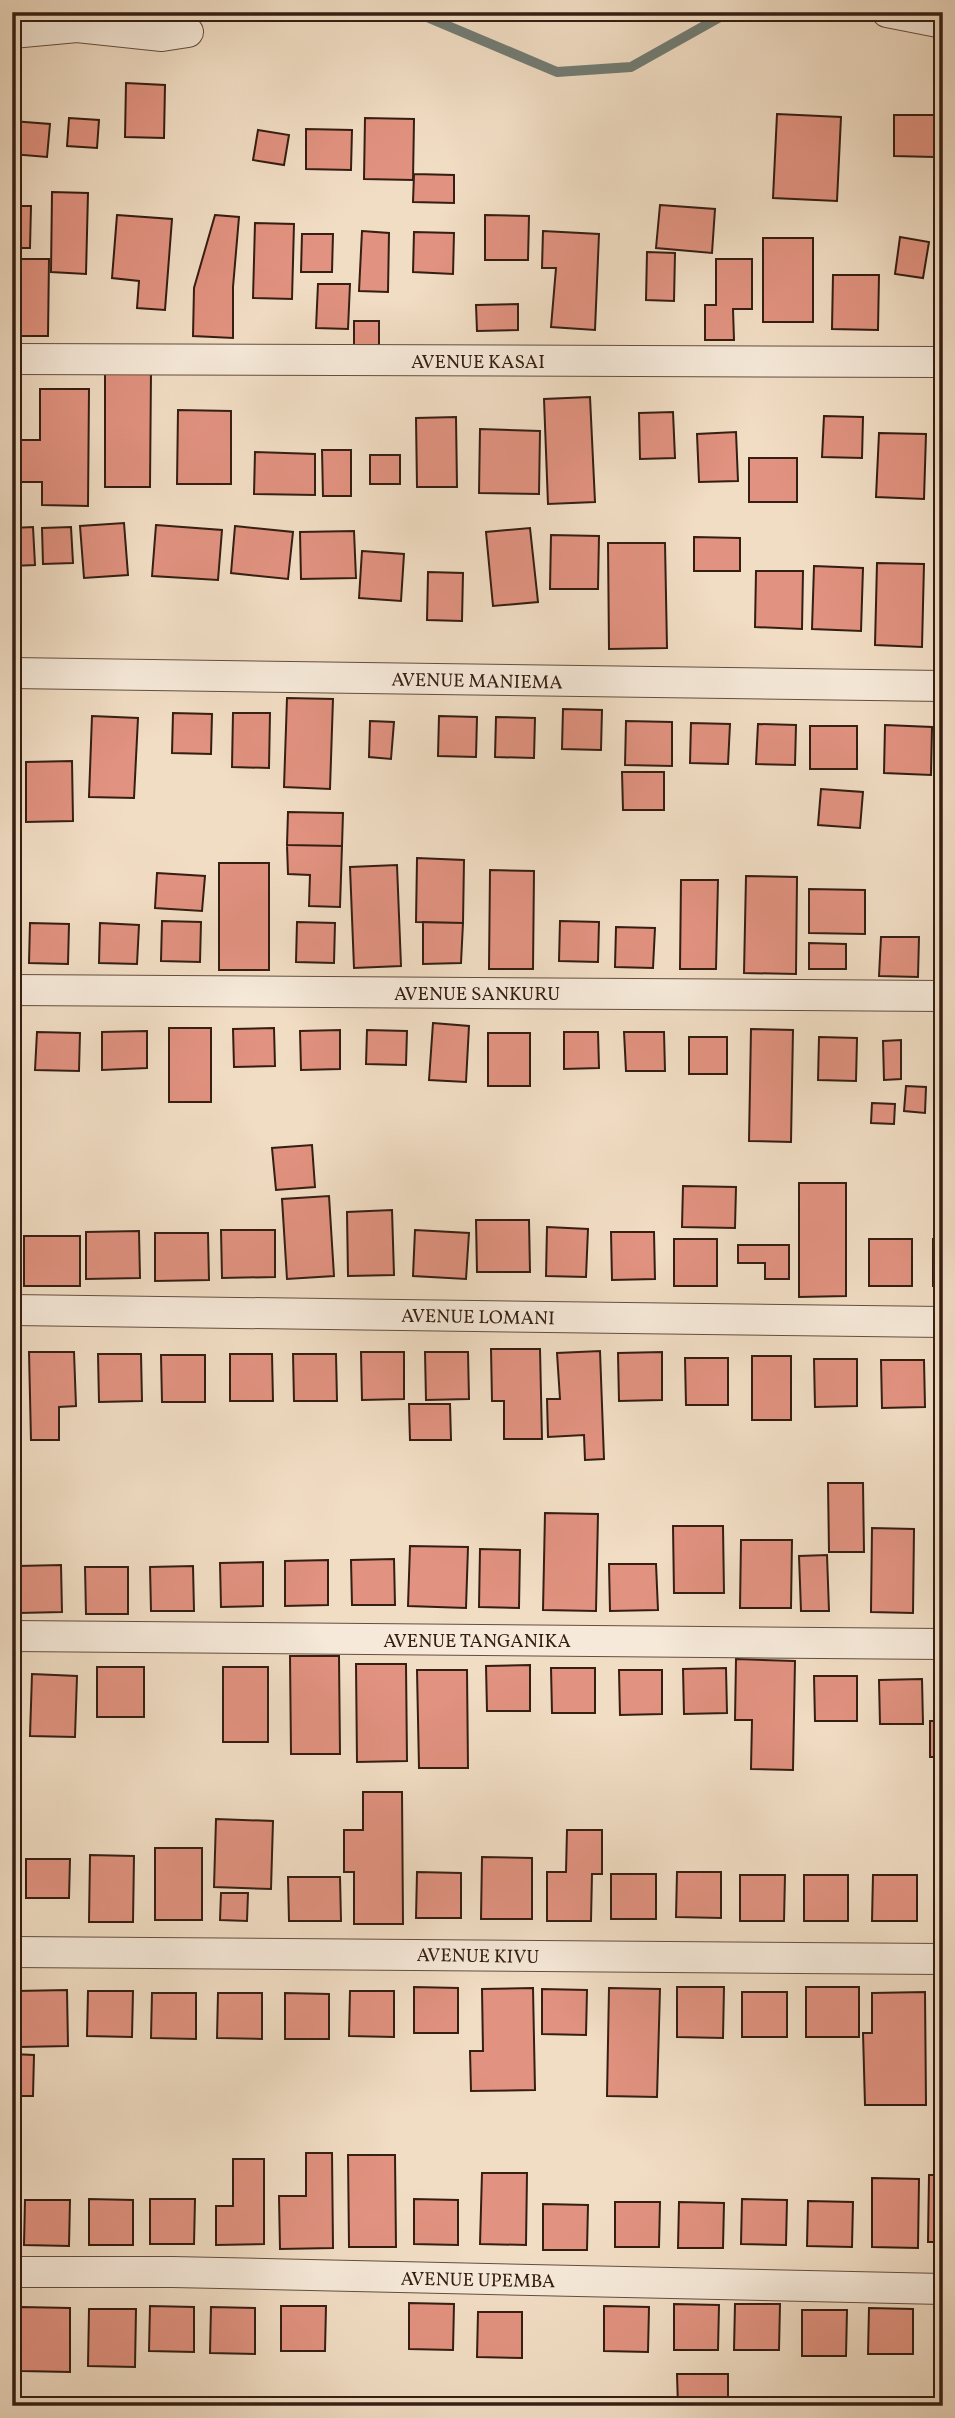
<svg xmlns="http://www.w3.org/2000/svg" width="955" height="2418" viewBox="0 0 955 2418" font-family="Vollkorn,serif">
<rect width="100%" height="100%" fill="#f1ddc4"/>
<filter id="stains"><feTurbulence type="fractalNoise" baseFrequency=".00286" numOctaves="4"/><feColorMatrix values="0 0 0 0 .2 0 0 0 0 .09 0 0 0 0 .02 0 0 0 .5 -.17"/></filter>
<radialGradient id="worn" r=".72"><stop offset=".6" stop-color="#630" stop-opacity="0"/><stop offset="1" stop-color="#630" stop-opacity=".3"/></radialGradient>
<g fill="none" stroke-linecap="round" stroke-linejoin="round">
<path stroke="#727c74" stroke-width="10" d="M415,12L557,72L631,67L729,12"/>
</g>
<path fill="#e19280" stroke="#351e12" stroke-width="2" d="M126,83L165,85L164,138L125,137Z
M777,114L841,117L837,201L773,198Z
M894,115H935L934,157L894,156Z
M69,118L99,120L97,148L67,146Z
M365,118L414,119L413,180L364,179Z
M12,121L50,124L47,157L12,154Z
M306,129L352,130L351,170L306,169Z
M258,130L289,135L284,165L253,160Z
M414,174L454,175V203L413,202Z
M52,192L88,193L86,274L51,272Z
M660,205L715,209L712,253L656,248Z
M12,206H31L30,248H12Z
M117,215L172,219L165,310L137,308L139,281L112,278Z
M215,215L239,217L233,287V338L193,336L194,288Z
M485,215L529,216L528,260H485Z
M255,223L294,224L292,299L253,298Z
M362,231L389,233L388,292L359,291Z
M543,231L599,234L595,330L551,327L556,268H542Z
M414,232L454,233L453,274L413,272Z
M302,234H333L332,272H301Z
M900,237L929,242L923,278L895,274Z
M763,238H813V322H763Z
M647,252L675,253L674,301L646,300Z
M12,259H49L48,336H12Z
M716,259H752V309H733L734,340H705V305H716Z
M833,275H879L878,330L832,329Z
M318,284H350L348,329L316,328Z
M518,304V330L477,331L476,305Z
M354,321H379V345H354Z
M105,371H151L150,487H105Z
M40,389H89L88,506L42,505V482H12V440H40Z
M590,397L595,502L548,504L544,399Z
M178,410L231,411V484H177Z
M673,412L675,458L640,459L639,413Z
M824,416L863,417L862,458L822,457Z
M456,417L457,487H417L416,418Z
M480,429L540,431L539,494L479,493Z
M736,432L738,481L699,482L697,434Z
M879,433L926,434L924,499L876,497Z
M322,450H351V496H323Z
M255,452L315,454V495L254,494Z
M370,455H400V484H370Z
M749,458H797V502H749Z
M124,523L128,575L84,578L80,526Z
M156,525L222,530L218,580L152,576Z
M235,526L293,532L288,579L231,573Z
M33,527L35,565L12,566V528Z
M71,527L73,563L43,564L42,528Z
M530,528L538,602L493,606L486,532Z
M354,531L356,578L301,579L300,532Z
M551,535L599,536L598,589H550Z
M694,537L740,538V571H694Z
M608,543H665L667,648L609,649Z
M362,551L404,554L401,601L359,598Z
M877,563L924,564L922,647L875,645Z
M814,566L863,568L861,631L812,629Z
M756,571H803L802,629L755,627Z
M428,572L463,573L462,621L427,620Z
M287,698L333,699L330,789L284,787Z
M563,709L602,710L601,750L562,749Z
M173,713L212,714L211,754L172,753Z
M233,713H270L269,768L232,767Z
M92,716L138,718L134,798L89,797Z
M439,716L477,717L476,757L438,756Z
M496,717L535,718L534,758L495,757Z
M370,721L394,722L391,759L369,757Z
M626,721L672,722V766L625,765Z
M691,723L730,724L728,764L690,763Z
M758,724L796,725L795,765L756,764Z
M885,725L932,727L931,775L884,773Z
M810,726H857V769H810Z
M72,761L73,821L26,822V762Z
M622,772H664V810H623Z
M821,789L863,792L860,828L818,825Z
M288,812L343,813L342,846L287,845Z
M287,845L342,846L340,907L309,906L310,875L288,874Z
M417,858L464,860L463,923L416,922Z
M219,863H269V970H219Z
M397,865L401,966L354,968L350,867Z
M490,870L534,871L533,969H489Z
M157,873L205,876L202,911L155,908Z
M746,876L797,877L796,974L744,973Z
M681,880H718L716,969H680Z
M809,889L865,890V934L809,933Z
M162,921L201,922L200,962L161,961Z
M560,921L599,922L598,962L559,961Z
M297,922L335,923L334,963L296,962Z
M423,922L463,923L461,963L423,964Z
M30,923L69,924L68,964L29,963Z
M100,923L139,925L137,964L99,963Z
M616,927L655,928L653,968L615,967Z
M939,934H943V974H938Z
M881,937H919L918,977L879,976Z
M809,943L846,944V969H809Z
M433,1023L469,1026L466,1082L429,1080Z
M169,1028H211V1102H169Z
M274,1028L275,1066L234,1067L233,1029Z
M751,1029L793,1030L791,1142L749,1141Z
M340,1030V1069L301,1070L300,1031Z
M367,1030L407,1031L406,1065L366,1064Z
M147,1031V1068L102,1070V1032Z
M37,1032L80,1033L79,1071L35,1070Z
M564,1032H598L599,1068L564,1069Z
M624,1032H664L665,1071H626Z
M488,1033H530V1086H488Z
M689,1037H727V1074H689Z
M819,1037L857,1038L856,1081L818,1080Z
M901,1040V1079L884,1080L883,1041Z
M906,1086L926,1087L925,1113L904,1111Z
M872,1103L895,1104L894,1124L871,1123Z
M312,1145L315,1187L276,1190L272,1148Z
M799,1183H846V1296L799,1297Z
M683,1186L736,1187L735,1228L682,1227Z
M329,1196L334,1276L287,1279L282,1199Z
M392,1210L394,1275L348,1276L347,1212Z
M476,1220H529L530,1272H477Z
M547,1227L588,1229L586,1277L546,1276Z
M221,1230H275V1277L222,1278Z
M415,1230L469,1233L466,1279L413,1276Z
M139,1231L140,1278L86,1279V1232Z
M611,1232H654L655,1279L612,1280Z
M155,1233H208L209,1280L155,1281Z
M24,1236H80V1286H24Z
M674,1239H717V1286H674Z
M869,1239H912V1286H869Z
M933,1239H943V1286H933Z
M738,1245H789V1279H765V1263H738Z
M491,1349H540L542,1439H504V1401H492Z
M600,1351L604,1459L585,1460L584,1435L548,1437L547,1399H560L557,1353Z
M29,1352H74L76,1406L59,1407V1440H31Z
M361,1352H404V1399L362,1400Z
M425,1352H468L469,1399L426,1400Z
M662,1352V1400L619,1401L618,1353Z
M98,1354H141L142,1401L99,1402Z
M230,1354H272L273,1401H230Z
M293,1354H336L337,1401H294Z
M161,1355H205V1402H162Z
M752,1356H791V1420H752Z
M685,1358H728V1405H686Z
M814,1359H857V1406L815,1407Z
M881,1360H924L925,1407L882,1408Z
M409,1404H450L451,1440H410Z
M828,1483H863L864,1552H829Z
M545,1513L598,1514L596,1611L543,1610Z
M673,1526H723L724,1593H674Z
M937,1527H943V1612H937Z
M872,1528L914,1529L913,1613L871,1612Z
M741,1540H792L791,1608H740Z
M410,1546L468,1547L466,1608L408,1606Z
M480,1549L520,1550L519,1608L479,1607Z
M827,1555L829,1611H801L799,1556Z
M394,1559L395,1605H352L351,1560Z
M328,1560V1605L285,1606V1561Z
M263,1562V1606L221,1607L220,1563Z
M609,1564H656L658,1610L610,1611Z
M61,1565L62,1612L19,1613L18,1566Z
M193,1566L194,1611H151L150,1567Z
M85,1567H128V1614H86Z
M290,1656H339L340,1754H291Z
M736,1659L795,1661L793,1770L751,1769L752,1720H735Z
M356,1664H406L407,1761L357,1762Z
M530,1665V1711H487L486,1666Z
M97,1667H144V1717H97Z
M223,1667H268V1742H223Z
M551,1668H595V1713H552Z
M726,1668L727,1713L684,1714L683,1669Z
M417,1670H467L468,1768H419Z
M619,1670H662V1714L620,1715Z
M32,1674L77,1676L75,1737L30,1736Z
M814,1676H857V1721H815Z
M922,1679L923,1724H880L879,1680Z
M930,1721H943V1757H930Z
M363,1792H402L403,1924H354V1872H344V1830H363Z
M216,1819L273,1821L271,1889L214,1887Z
M567,1830H602V1874H592L591,1921H547V1872H566Z
M155,1848H202V1920H155Z
M90,1855L134,1856L133,1922H89Z
M482,1857L532,1858V1919H481Z
M26,1859H70L69,1898H26Z
M417,1872L461,1873V1918H416Z
M677,1872H721V1918L676,1917Z
M938,1872H943V1918H937Z
M611,1874H656V1919H611Z
M740,1875H785L784,1921H740Z
M804,1875H848V1921H804Z
M873,1875H917V1921H872Z
M288,1877H340L341,1921H289Z
M221,1893H248L247,1921L220,1920Z
M414,1987L458,1988V2033H414Z
M677,1987H724L723,2038L677,2037Z
M806,1987H859V2037H806Z
M533,1988L535,2090L471,2091L470,2051H483L482,1989Z
M609,1988L660,1989L657,2097L607,2096Z
M542,1989L587,1990L586,2035L542,2034Z
M67,1990L68,2046L19,2047L17,1991Z
M88,1991H133L132,2037L87,2036Z
M350,1991H394V2037L349,2036Z
M935,1991H943V2036H934Z
M742,1992H787V2037H742Z
M925,1992L926,2105H865L863,2033H872V1993Z
M152,1993H196V2039L151,2038Z
M218,1993H262V2039L217,2038Z
M285,1993L329,1994V2039H285Z
M12,2054L34,2055L33,2096H12Z
M306,2153H332L333,2248L280,2249L279,2196H306Z
M348,2155H395L396,2247H349Z
M233,2159H264V2244L216,2245V2206H233Z
M482,2173H527L526,2245L480,2244Z
M929,2175H943V2242H928Z
M872,2178L919,2179L918,2248L872,2247Z
M89,2199L133,2200V2245H89Z
M150,2199H195L194,2244H150Z
M414,2199L458,2200V2245L414,2244Z
M742,2199L787,2200L786,2245L741,2244Z
M25,2200H70L69,2246L24,2245Z
M808,2201L853,2202L852,2247L807,2246Z
M615,2202H660L659,2247H615Z
M679,2202L724,2203L723,2248H678Z
M543,2204L588,2205L587,2250H543Z
M409,2303L454,2304L453,2350L409,2349Z
M674,2304L719,2305L718,2350H674Z
M735,2304H780L779,2350H734Z
M936,2304H943V2383H935Z
M150,2306L194,2307V2352L149,2351Z
M281,2306H326L325,2351H281Z
M604,2306L649,2307L648,2352L604,2351Z
M21,2307L70,2308V2372L21,2371Z
M211,2307L255,2308V2354L210,2353Z
M869,2308L913,2309V2354H868Z
M89,2309H136L135,2367L88,2366Z
M802,2310H847L846,2356H802Z
M478,2312H522V2358L477,2357Z
M677,2374H728V2406H678Z"/>
<g fill="none" stroke-linecap="round" stroke-linejoin="round">
<g stroke="#644e3e" stroke-width="32">
<path id="minor" d="M887,12L943,23
M12,33L77,27L162,36L188,32
M12,359L943,362
M12,673L943,686
M12,990L943,996
M12,1310L943,1322
M12,1636L943,1644
M12,1952L943,1959
M12,2272H172L943,2289"/>
</g>
<use href="#minor" stroke="#f6e9d9" stroke-width="30"/>
</g>
<g text-anchor="middle" stroke-width="6" stroke-linejoin="round" paint-order="stroke">
<g font-size="19" fill="#351e12" stroke="#f6e9d9">
<text x="478" y="368">AVENUE KASAI</text>
<text transform="translate(477 680) rotate(1)" y="7">AVENUE MANIEMA</text>
<text x="477" y="1000">AVENUE SANKURU</text>
<text transform="translate(478 1316) rotate(1)" y="7">AVENUE LOMANI</text>
<text x="477" y="1647">AVENUE TANGANIKA</text>
<text transform="translate(478 1955) rotate(1)" y="7">AVENUE KIVU</text>
<text transform="translate(478 2279) rotate(1)" y="7">AVENUE UPEMBA</text>
</g>
</g>
<rect width="955" height="2418" fill="none" stroke="#f1ddc4" stroke-width="42"/>
<rect x="14" y="14" width="927" height="2390" fill="none" stroke="#351e12" stroke-width="3.5"/>
<rect x="21" y="21" width="913" height="2376" fill="none" stroke="#351e12" stroke-width="2"/>
<rect width="100%" height="100%" filter="url(#stains)"/>
<rect width="100%" height="100%" fill="url(#worn)"/>
</svg>
